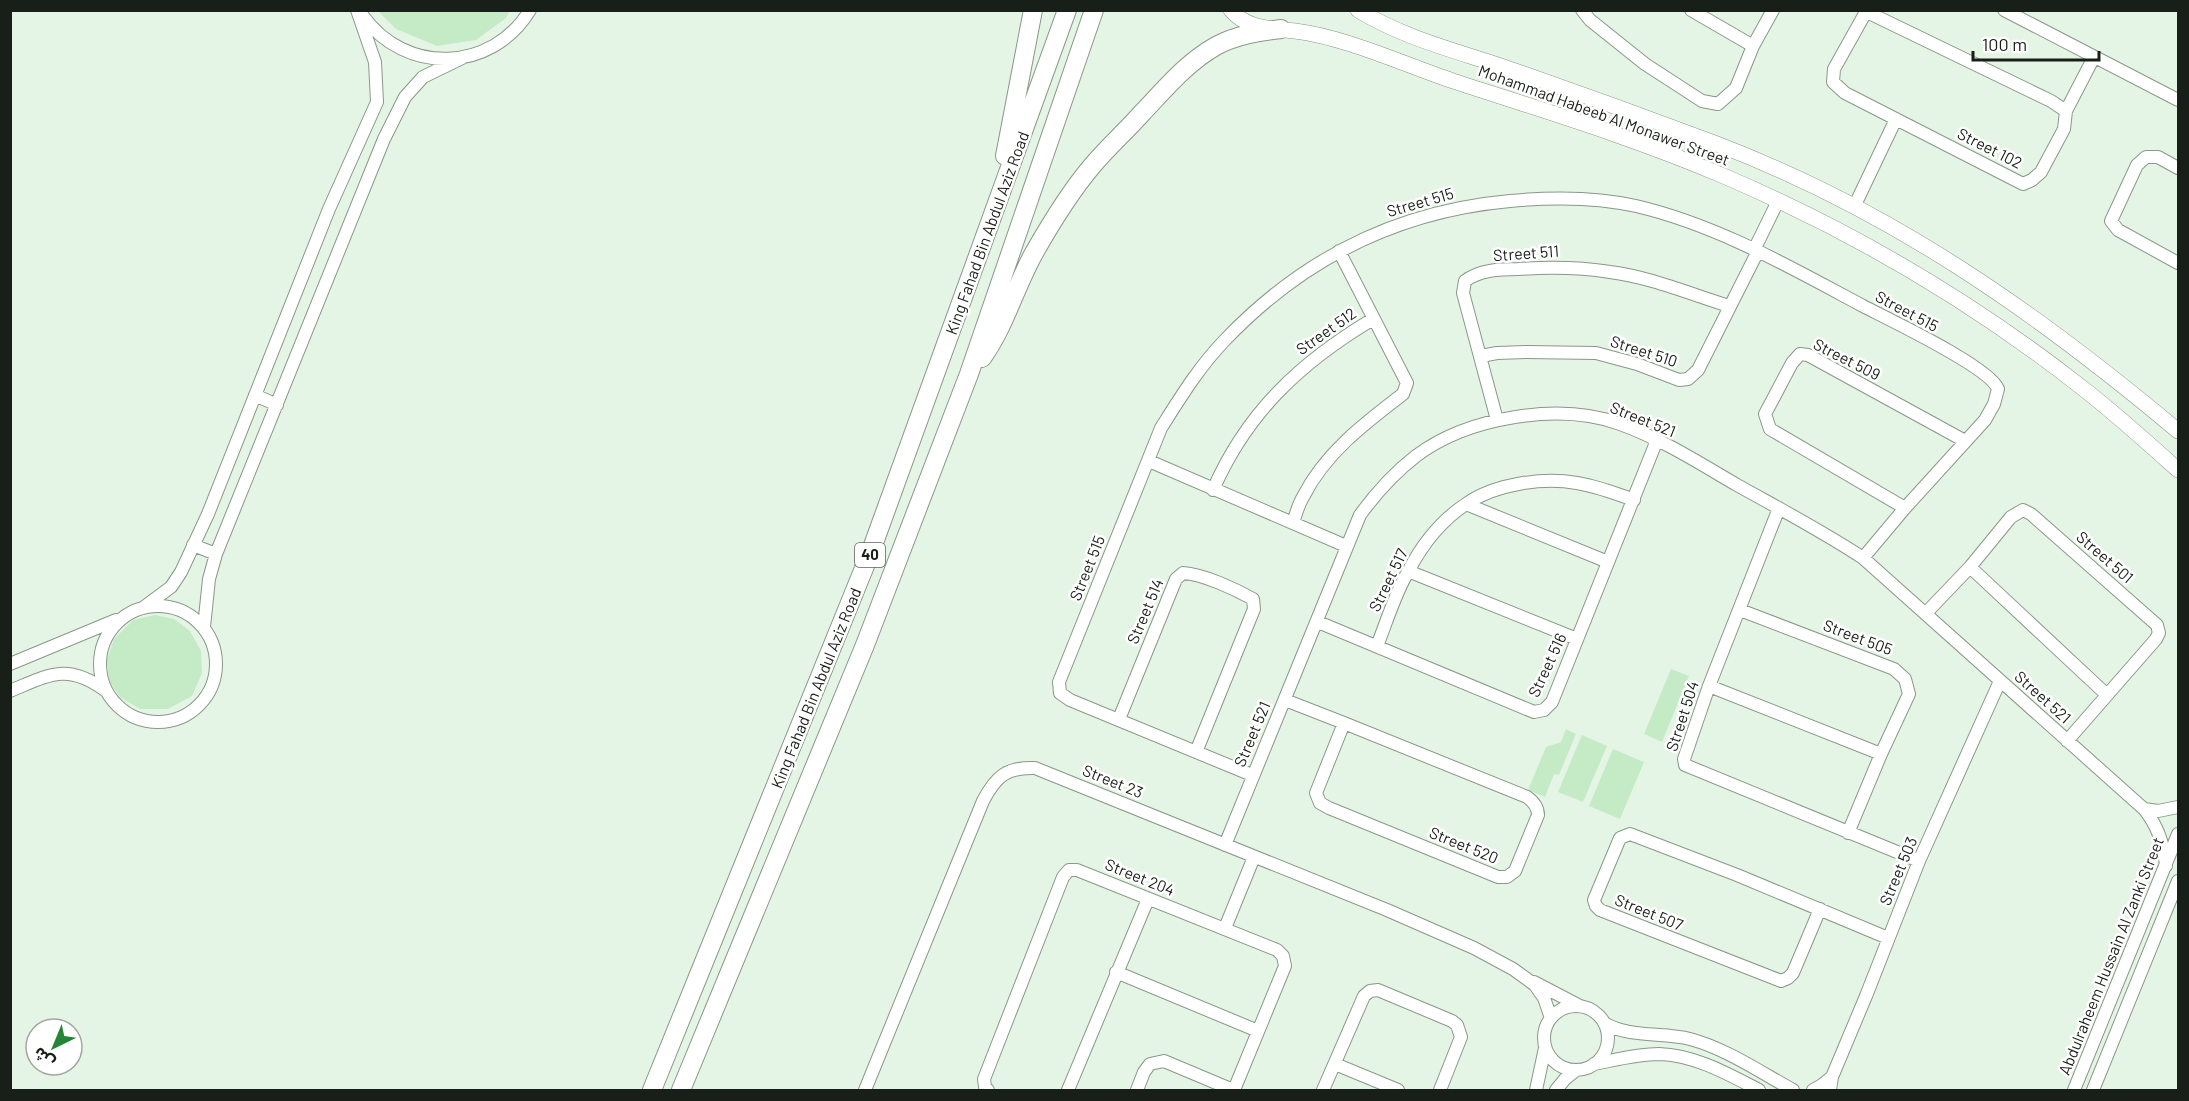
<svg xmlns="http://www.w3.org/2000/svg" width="2189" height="1101" viewBox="0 0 2189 1101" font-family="Barlow,'Noto Sans Arabic',sans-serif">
<rect width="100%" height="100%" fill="#e5f5e5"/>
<path fill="#c4ebc6" d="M378,11H510L506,18L476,40L437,46L396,29Z
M155,615L174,619L190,631L201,651L202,673L192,696L168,709H140L120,697L109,681L107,660L114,639L133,620Z
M1671,669L1689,676L1662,742L1644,734Z
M1566,729L1576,734L1559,775L1554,774L1545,797L1528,790L1546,747L1561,742Z
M1582,735L1607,746L1583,802L1558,792Z
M1613,749L1644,762L1620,819L1589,806Z"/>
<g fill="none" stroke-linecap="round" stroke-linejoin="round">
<g stroke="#899889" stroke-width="14">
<path id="minor" d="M1582,10L1590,20L1645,64L1702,101L1718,104L1736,88L1753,46L1773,10
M1691,10L1753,46
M2004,10L2178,100
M1867,12L2051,101L2066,111L2064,129L2041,172L2032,180L2023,184L1845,93L1833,82L1834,69L1867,10
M363,16C405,75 492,73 530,10
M2066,111L2094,57
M2178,168L2158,157H2146L2137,165L2111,221L2118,230L2178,263
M1854,207L1896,119
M1754,250L1778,201
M1481,356L1497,353L1526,352L1596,353L1637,364L1679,380L1688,379L1698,370L1758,251
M255,395L277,405
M1497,420L1463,293L1465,281C1479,270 1500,269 1518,269C1549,267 1579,267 1610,272C1650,277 1690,294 1729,306
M1149,461L1346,546
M1213,490C1247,412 1301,362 1373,319
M1466,504L1608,562
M1779,508L1709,686L1684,759L1685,765L1919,861
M1905,508L1770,429L1765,414L1792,363L1800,354L1808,355L1965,441
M1293,523C1296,514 1298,505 1303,497C1325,453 1365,423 1403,394L1407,383L1339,251
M193,545L216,554
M1970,567L2107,695
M1408,571L1577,639
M100 664a58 58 0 1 1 116 0a58 58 0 1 1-116 0Z
M144,607L171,587L181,572L208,514L329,209L377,102L375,62L357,10
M1740,610L1894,669L1905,679L1909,694L1881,754L1848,833
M1926,613L1970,567L2011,517L2023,510L2031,514L2157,625L2159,633L2156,639L2067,741
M1318,622L1534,712L1544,710L1552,702L1657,440
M204,627L209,579L216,554L384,139L405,97L423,77L462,58
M1377,646C1387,621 1395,593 1409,570C1422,545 1442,520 1466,504C1495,484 1542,477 1577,483C1596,486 1615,493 1634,500
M10,664L116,620
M1709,686L1881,754
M10,691C51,674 67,663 105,690
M1285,700L1344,723L1316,793L1320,803L1329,808L1498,877H1507L1515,871L1538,815C1538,807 1534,802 1527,797L1344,723
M1119,719L1176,579L1183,573C1203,574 1235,589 1253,599L1254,609L1196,752
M1252,775L1070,700L1060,693L1059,682L1161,428C1180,398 1199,367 1224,341C1302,259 1397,211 1510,201C1551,197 1596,197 1636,206C1717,225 1790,267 1863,306C1888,319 1990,367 1998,389L1994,404L1985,420L1905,508L1863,558
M2144,809L2158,811L2178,807
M1225,845L1360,515C1376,493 1394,473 1416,456C1468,417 1559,402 1620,424C1662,439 1699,463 1737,485C1780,509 1822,531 1863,558L2144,809C2158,826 2164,844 2166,866
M1820,909L1793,973L1788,978L1781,981L1600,910L1596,906L1594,900L1620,838L1630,834L1737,875L1888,938
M1225,928L1254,857
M1116,972L1258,1031
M1534,982L1580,1006
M1544 1038a32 32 0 1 1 64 0a32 32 0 1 1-64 0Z
M1604,1023C1629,1038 1662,1032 1690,1039C1727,1049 1760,1072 1793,1090
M1335,1064L1398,1090
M1594,1064C1615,1060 1637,1054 1659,1054C1695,1055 1728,1074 1759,1090
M865,1090L983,801C996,776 1007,767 1035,768L1387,910L1474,948L1513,969L1535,985L1544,998L1551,1018
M988,1090L985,1087L984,1079L1063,877L1069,870H1077L1277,950L1283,956L1285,966L1234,1090
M1068,1090L1148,899
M1137,1090L1144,1072L1150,1064L1164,1061L1233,1090
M1323,1090L1364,996L1370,991L1378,990L1452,1021L1457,1025L1461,1037L1440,1090
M1536,1090L1545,1048
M1556,1090L1565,1079L1576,1070
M1813,1090L1822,1085L1832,1077
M1830,1090L1832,1077L1866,996L1919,861L2000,681
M2074,1090L2178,834
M2093,1090L2178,881"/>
</g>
<g stroke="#899889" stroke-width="16">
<path id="major" d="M1231,10C1248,30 1272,28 1295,31C1345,37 1405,65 1453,81C1545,111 1638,139 1726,177C1854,232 1976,304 2085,390C2117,415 2148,443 2178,470
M1358,10C1402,37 1453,50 1501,66C1573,91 1645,117 1717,144C1892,211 2036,312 2178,431"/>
</g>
<g stroke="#899889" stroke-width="20">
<path id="highway" d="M1005,156L1033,10
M982,358C1005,326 1015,287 1034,253C1051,223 1070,192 1092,166C1108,147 1126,131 1142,113C1165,89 1186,63 1216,46C1236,35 1258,32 1281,29
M652,1090L871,551L1067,10
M681,1090L865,645L969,374L1094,10"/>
</g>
<use href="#minor" stroke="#fff" stroke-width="12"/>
<use href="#major" stroke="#fff" stroke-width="15"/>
<use href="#highway" stroke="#fff" stroke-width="18"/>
</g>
<g text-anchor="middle" stroke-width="5" stroke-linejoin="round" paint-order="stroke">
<rect fill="#fff" stroke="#5d625d" stroke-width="1.5" x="855" y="543" width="30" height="24" rx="4.5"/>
<g font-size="15" font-weight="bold" fill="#181e18">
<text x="870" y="560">40</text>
</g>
<g font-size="16" fill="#181e18" stroke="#fff">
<text transform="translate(1604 115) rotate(20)" y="6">Mohammad Habeeb Al Monawer Street</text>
<text transform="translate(1990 148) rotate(27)" y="6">Street 102</text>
<text transform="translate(1420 202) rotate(-16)" y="6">Street 515</text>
<text transform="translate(987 233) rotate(-70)" y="6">King Fahad Bin Abdul Aziz Road</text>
<text transform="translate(1526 253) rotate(-4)" y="6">Street 511</text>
<text transform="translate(1907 311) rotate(28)" y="6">Street 515</text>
<text transform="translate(1326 331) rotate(-35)" y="6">Street 512</text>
<text transform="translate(1644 351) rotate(18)" y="6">Street 510</text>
<text transform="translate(1847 359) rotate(27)" y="6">Street 509</text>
<text transform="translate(1643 419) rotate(22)" y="6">Street 521</text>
<text transform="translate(2105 557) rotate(41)" y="6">Street 501</text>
<text transform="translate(1087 568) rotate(-68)" y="6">Street 515</text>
<text transform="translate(1388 580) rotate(-64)" y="6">Street 517</text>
<text transform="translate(1145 611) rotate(-67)" y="6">Street 514</text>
<text transform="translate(1858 637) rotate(21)" y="6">Street 505</text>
<text transform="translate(1547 665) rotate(-65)" y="6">Street 516</text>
<text transform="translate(816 688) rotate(-68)" y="6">King Fahad Bin Abdul Aziz Road</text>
<text transform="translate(2043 697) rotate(42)" y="6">Street 521</text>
<text transform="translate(1682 716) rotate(-72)" y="6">Street 504</text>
<text transform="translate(1252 734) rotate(-67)" y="6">Street 521</text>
<text transform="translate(1113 781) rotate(22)" y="6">Street 23</text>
<text transform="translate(1464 845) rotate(22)" y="6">Street 520</text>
<text transform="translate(1898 871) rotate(-67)" y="6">Street 503</text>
<text transform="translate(1140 877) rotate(22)" y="6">Street 204</text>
<text transform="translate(1649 912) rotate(22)" y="6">Street 507</text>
<text transform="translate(2111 956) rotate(-68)" y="6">Abdulraheem Hussain Al Zanki Street</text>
</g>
</g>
<rect width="2189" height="1101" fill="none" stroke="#181e18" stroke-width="24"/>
<g transform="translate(54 1047) rotate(223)"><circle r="28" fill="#ffffff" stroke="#a3a5a3" stroke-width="1.5"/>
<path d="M0-4.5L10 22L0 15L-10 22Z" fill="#258436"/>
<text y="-9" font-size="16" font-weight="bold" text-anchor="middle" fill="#181e18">ش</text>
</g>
<path d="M1973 51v9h126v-9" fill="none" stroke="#181e18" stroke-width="3"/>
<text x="1982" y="51" font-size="18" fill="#181e18" stroke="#ffffff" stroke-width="4.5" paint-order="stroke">100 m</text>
</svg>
